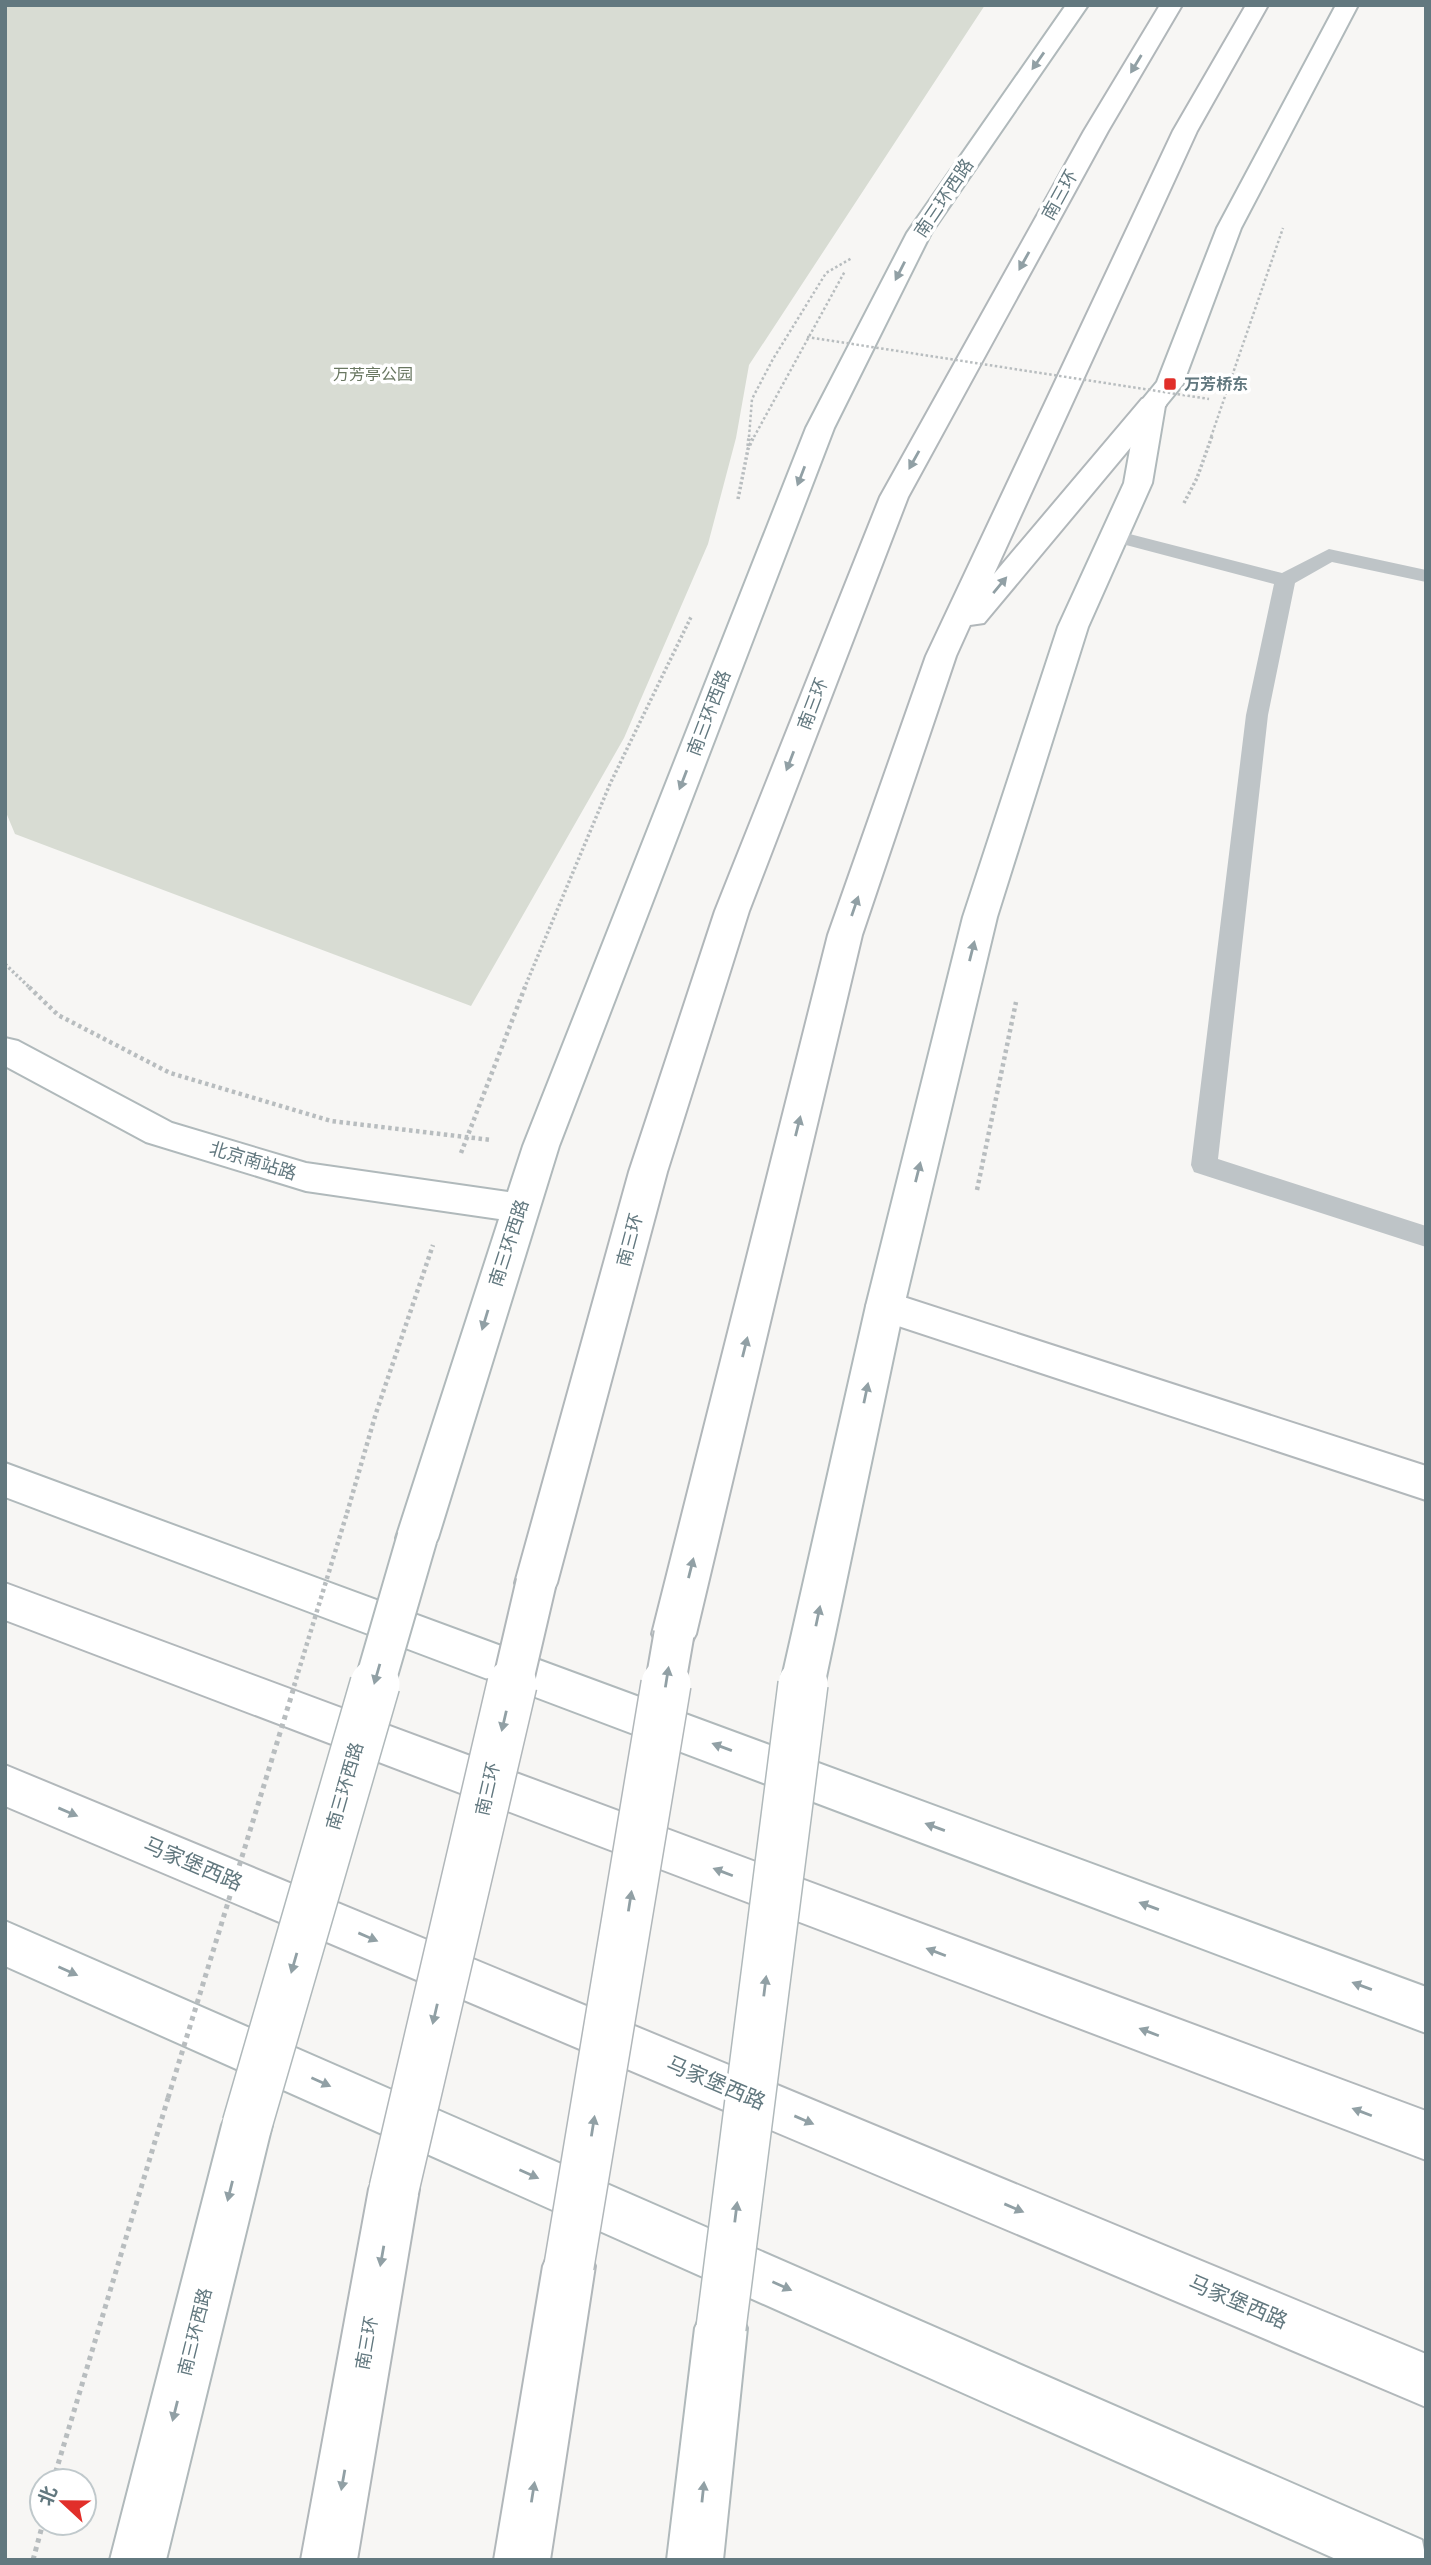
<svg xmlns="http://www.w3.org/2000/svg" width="1431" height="2565" viewBox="0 0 1431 2565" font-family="Helvetica,'Noto Sans SC',sans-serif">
<rect width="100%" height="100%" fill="#f7f6f4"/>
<path fill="#d8dcd3" d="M5,5H985L749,365L736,438L708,544L624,738L471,1006L15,834L5,810Z"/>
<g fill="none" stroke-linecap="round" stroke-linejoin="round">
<g stroke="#b0b9bb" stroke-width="4">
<path id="secondary" d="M1066,5H1088L931,233L834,428L559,1146L438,1538L432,1550L417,1555L402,1550L396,1538L499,1219L306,1191L146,1142L5,1066V1038L18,1041L172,1123L306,1163L508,1192L523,1146L806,428L907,233Z
M1336,5H1358L1241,228L1183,384L1165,406L1152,483L1088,627L997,917L904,1306L825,1682L818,1695L803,1701L788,1695L781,1682L866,1306L963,917L1058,627L1124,483L1138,405L1157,382L1217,228Z
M5,1463L1426,1987V2033L5,1497Z
M5,1921L1422,2540L1426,2560H1338L5,1966Z
M247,2101L265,2108L272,2125L166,2560H110L222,2125L229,2108Z
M721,2302L739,2310L747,2328L723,2560H667L695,2328L703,2310Z"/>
</g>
<g stroke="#b2b8bb" stroke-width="4">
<path id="primary" d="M885,1291L1426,1466V1500L871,1317L866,1306L871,1295Z
M5,1583L1426,2111V2160L5,1620Z
M5,1765L1426,2354V2407L5,1806Z"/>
</g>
<g stroke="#b1b7ba" stroke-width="4">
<path id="highway" d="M1160,5H1182L1108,131L908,497L749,911L667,1172L557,1583L551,1596L536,1601L521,1596L515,1583L629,1172L715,911L880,497L1084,131Z
M1246,5H1268L1197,131L994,574L1142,399L1152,397L1162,399L1166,405L984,623L970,625L956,656L862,935L696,1634L689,1647L674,1652L659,1647L652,1634L828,935L926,656L1173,131Z
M394,2164L412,2171L419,2189L357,2560H301L369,2189L376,2171Z
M569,2240L587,2248L595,2266L550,2560H494L543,2266L551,2248Z"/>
</g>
<path stroke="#b8bdbf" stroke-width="2.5" stroke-dasharray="2.5 2.5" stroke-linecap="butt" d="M749,437L752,399L773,359L826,273L852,258
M754,437L845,271
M1211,437L1283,228"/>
<path stroke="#b8bdbf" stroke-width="3.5" stroke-dasharray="2.5 2.5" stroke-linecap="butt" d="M748,446L749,436
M738,499L748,449L754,436
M1184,503L1197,478L1212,436
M5,964L31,989
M524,989L610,784L691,617"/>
<path stroke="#b8bdbf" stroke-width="4.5" stroke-dasharray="3.5 3.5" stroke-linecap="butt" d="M29,987L58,1015L170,1073L331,1121L491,1140
M461,1153L525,987
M977,1190L1016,1002
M347,1513L376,1413L433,1245"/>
<path stroke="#b8bdbf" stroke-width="5" stroke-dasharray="4.5 4.5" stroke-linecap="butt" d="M53,2481L168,2098
M33,2560L43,2523"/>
<path fill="#bec4c7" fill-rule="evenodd" d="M1114,530L1282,573L1329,549L1426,570V582L1332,562L1295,583L1268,715L1218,1159L1426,1226V1247L1194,1172L1191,1165L1246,715L1274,584L1107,540L1104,536L1107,532Z"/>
<use href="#secondary" fill="#fff" fill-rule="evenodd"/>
<use href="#primary" fill="#fff" fill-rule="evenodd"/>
<use href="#highway" fill="#fff" fill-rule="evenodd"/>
<g stroke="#b0b9bb" stroke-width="43" stroke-linecap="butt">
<path id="secondary-bridge-far1" d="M374,1686L417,1538
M803,1686V1682"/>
</g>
<g stroke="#b0b9bb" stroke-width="52" stroke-linecap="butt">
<path id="secondary-bridge" d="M247,2125L375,1684
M721,2328L803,1684"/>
</g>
<g stroke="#b1b7ba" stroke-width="43" stroke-linecap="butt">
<path id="highway-bridge-far1" d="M512,1686L536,1583
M665,1686L674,1634"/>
</g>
<g stroke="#b1b7ba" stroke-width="52" stroke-linecap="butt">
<path id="highway-bridge" d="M394,2189L512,1684
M569,2266L666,1684"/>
</g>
<path stroke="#b8bdbf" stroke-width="2.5" stroke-dasharray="2.5 2.5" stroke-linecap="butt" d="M807,337L1209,399"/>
<path stroke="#b8bdbf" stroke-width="4.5" stroke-dasharray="3.5 3.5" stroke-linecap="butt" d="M294,1686L347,1513"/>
<path stroke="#b8bdbf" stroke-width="5" stroke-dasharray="4.5 4.5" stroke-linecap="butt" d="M168,2098L295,1684"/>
<use href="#secondary-bridge-far1" stroke="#fff" stroke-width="39"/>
<use href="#secondary-bridge" stroke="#fff" stroke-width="49"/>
<use href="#highway-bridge-far1" stroke="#fff" stroke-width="39"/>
<use href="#highway-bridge" stroke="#fff" stroke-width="49"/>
</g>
<defs><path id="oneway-solid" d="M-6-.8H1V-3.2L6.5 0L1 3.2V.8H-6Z" transform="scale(1.75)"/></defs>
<g fill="#91a0a5">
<use href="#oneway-solid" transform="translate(1038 61) rotate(125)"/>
<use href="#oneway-solid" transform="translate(1136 64) rotate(121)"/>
<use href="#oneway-solid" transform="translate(1024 261) rotate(119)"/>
<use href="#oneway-solid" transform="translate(900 271) rotate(117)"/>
<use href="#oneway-solid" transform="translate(914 460) rotate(119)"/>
<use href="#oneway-solid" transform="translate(801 476) rotate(111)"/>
<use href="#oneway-solid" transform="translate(1000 585) rotate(-50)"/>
<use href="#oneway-solid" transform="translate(790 761) rotate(111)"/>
<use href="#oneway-solid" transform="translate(683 780) rotate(111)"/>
<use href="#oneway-solid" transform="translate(855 906) rotate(-71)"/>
<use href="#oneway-solid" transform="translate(972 951) rotate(-76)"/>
<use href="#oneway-solid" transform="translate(798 1126) rotate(-76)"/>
<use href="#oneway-solid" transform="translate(918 1172) rotate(-76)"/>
<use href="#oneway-solid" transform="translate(485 1320) rotate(107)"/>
<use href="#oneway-solid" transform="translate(745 1347) rotate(-76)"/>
<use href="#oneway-solid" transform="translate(866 1393) rotate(-78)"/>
<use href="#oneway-solid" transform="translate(691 1568) rotate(-76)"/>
<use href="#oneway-solid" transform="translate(818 1616) rotate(-78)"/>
<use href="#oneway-solid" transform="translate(377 1674) rotate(106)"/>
<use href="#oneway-solid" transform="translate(667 1677) rotate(-81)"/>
<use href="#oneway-solid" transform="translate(504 1721) rotate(103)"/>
<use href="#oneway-solid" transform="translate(722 1747) rotate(-160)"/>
<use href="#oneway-solid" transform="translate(68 1812) rotate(23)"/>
<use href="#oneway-solid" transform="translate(935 1827) rotate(-160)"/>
<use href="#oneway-solid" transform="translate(723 1872) rotate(-159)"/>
<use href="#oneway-solid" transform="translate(630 1901) rotate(-81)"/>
<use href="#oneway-solid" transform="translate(1149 1906) rotate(-160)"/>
<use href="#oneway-solid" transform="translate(368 1937) rotate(23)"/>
<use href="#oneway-solid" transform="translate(936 1952) rotate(-159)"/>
<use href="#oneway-solid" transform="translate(294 1963) rotate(106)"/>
<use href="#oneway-solid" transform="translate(68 1971) rotate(24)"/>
<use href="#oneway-solid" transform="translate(765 1986) rotate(-83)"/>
<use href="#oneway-solid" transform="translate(1362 1986) rotate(-160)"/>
<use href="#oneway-solid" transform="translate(435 2014) rotate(103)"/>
<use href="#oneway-solid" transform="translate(1149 2032) rotate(-159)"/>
<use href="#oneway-solid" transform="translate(321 2082) rotate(24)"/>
<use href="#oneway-solid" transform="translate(1362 2112) rotate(-159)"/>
<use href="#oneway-solid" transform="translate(804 2120) rotate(23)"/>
<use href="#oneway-solid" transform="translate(593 2126) rotate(-81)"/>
<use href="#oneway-solid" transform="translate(529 2174) rotate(24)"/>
<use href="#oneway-solid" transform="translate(230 2191) rotate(104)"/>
<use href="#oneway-solid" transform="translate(1014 2208) rotate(23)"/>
<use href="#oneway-solid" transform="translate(736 2212) rotate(-83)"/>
<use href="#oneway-solid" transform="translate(382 2256) rotate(100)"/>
<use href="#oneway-solid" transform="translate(782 2286) rotate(24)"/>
<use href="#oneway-solid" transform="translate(175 2411) rotate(104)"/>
<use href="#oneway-solid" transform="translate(343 2480) rotate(100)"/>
<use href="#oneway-solid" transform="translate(533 2492) rotate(-81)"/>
<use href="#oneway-solid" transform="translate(703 2492) rotate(-84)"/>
</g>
<rect fill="#e12f2a" stroke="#fff" stroke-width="2.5" x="1163" y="377" width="14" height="14" rx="3.5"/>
<g text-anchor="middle" stroke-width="7" stroke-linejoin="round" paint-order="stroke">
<g font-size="16" fill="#697761" stroke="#fff">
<text x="373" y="380">万芳亭公园</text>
</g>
<g font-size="16" font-weight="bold" fill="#62787f" stroke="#fff" text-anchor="start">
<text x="1184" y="390">万芳桥东</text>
</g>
<g font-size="18" fill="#62787f" stroke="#fff">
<text transform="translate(1060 195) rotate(-61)" y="6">南三环</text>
<text transform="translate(944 198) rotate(-56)" y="6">南三环西路</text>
<text transform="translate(813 704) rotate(-69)" y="6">南三环</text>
<text transform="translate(709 713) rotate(-69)" y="6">南三环西路</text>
<text transform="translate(253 1161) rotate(17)" y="6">北京南站路</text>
<text transform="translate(630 1240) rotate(-75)" y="6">南三环</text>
<text transform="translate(509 1243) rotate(-72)" y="6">南三环西路</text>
<text transform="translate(345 1786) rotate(-74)" y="6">南三环西路</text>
<text transform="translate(488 1789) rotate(-77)" y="6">南三环</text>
<text transform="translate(195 2332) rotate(-76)" y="6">南三环西路</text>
<text transform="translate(367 2343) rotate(-80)" y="6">南三环</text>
</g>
<g font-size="21" fill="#62787f" stroke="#fff">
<text transform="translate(193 1864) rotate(23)" y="7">马家堡西路</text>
<text transform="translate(716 2083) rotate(23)" y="7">马家堡西路</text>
<text transform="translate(1238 2302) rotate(23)" y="7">马家堡西路</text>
</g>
</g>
<rect width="1431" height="2565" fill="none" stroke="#62787f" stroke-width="14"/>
<g transform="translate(63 2502) rotate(292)"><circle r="33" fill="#ffffff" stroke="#c0c9cc" stroke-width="2"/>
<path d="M0-5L12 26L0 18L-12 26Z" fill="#e12f2a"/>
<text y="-10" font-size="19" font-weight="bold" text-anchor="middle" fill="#62787f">北</text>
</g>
</svg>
